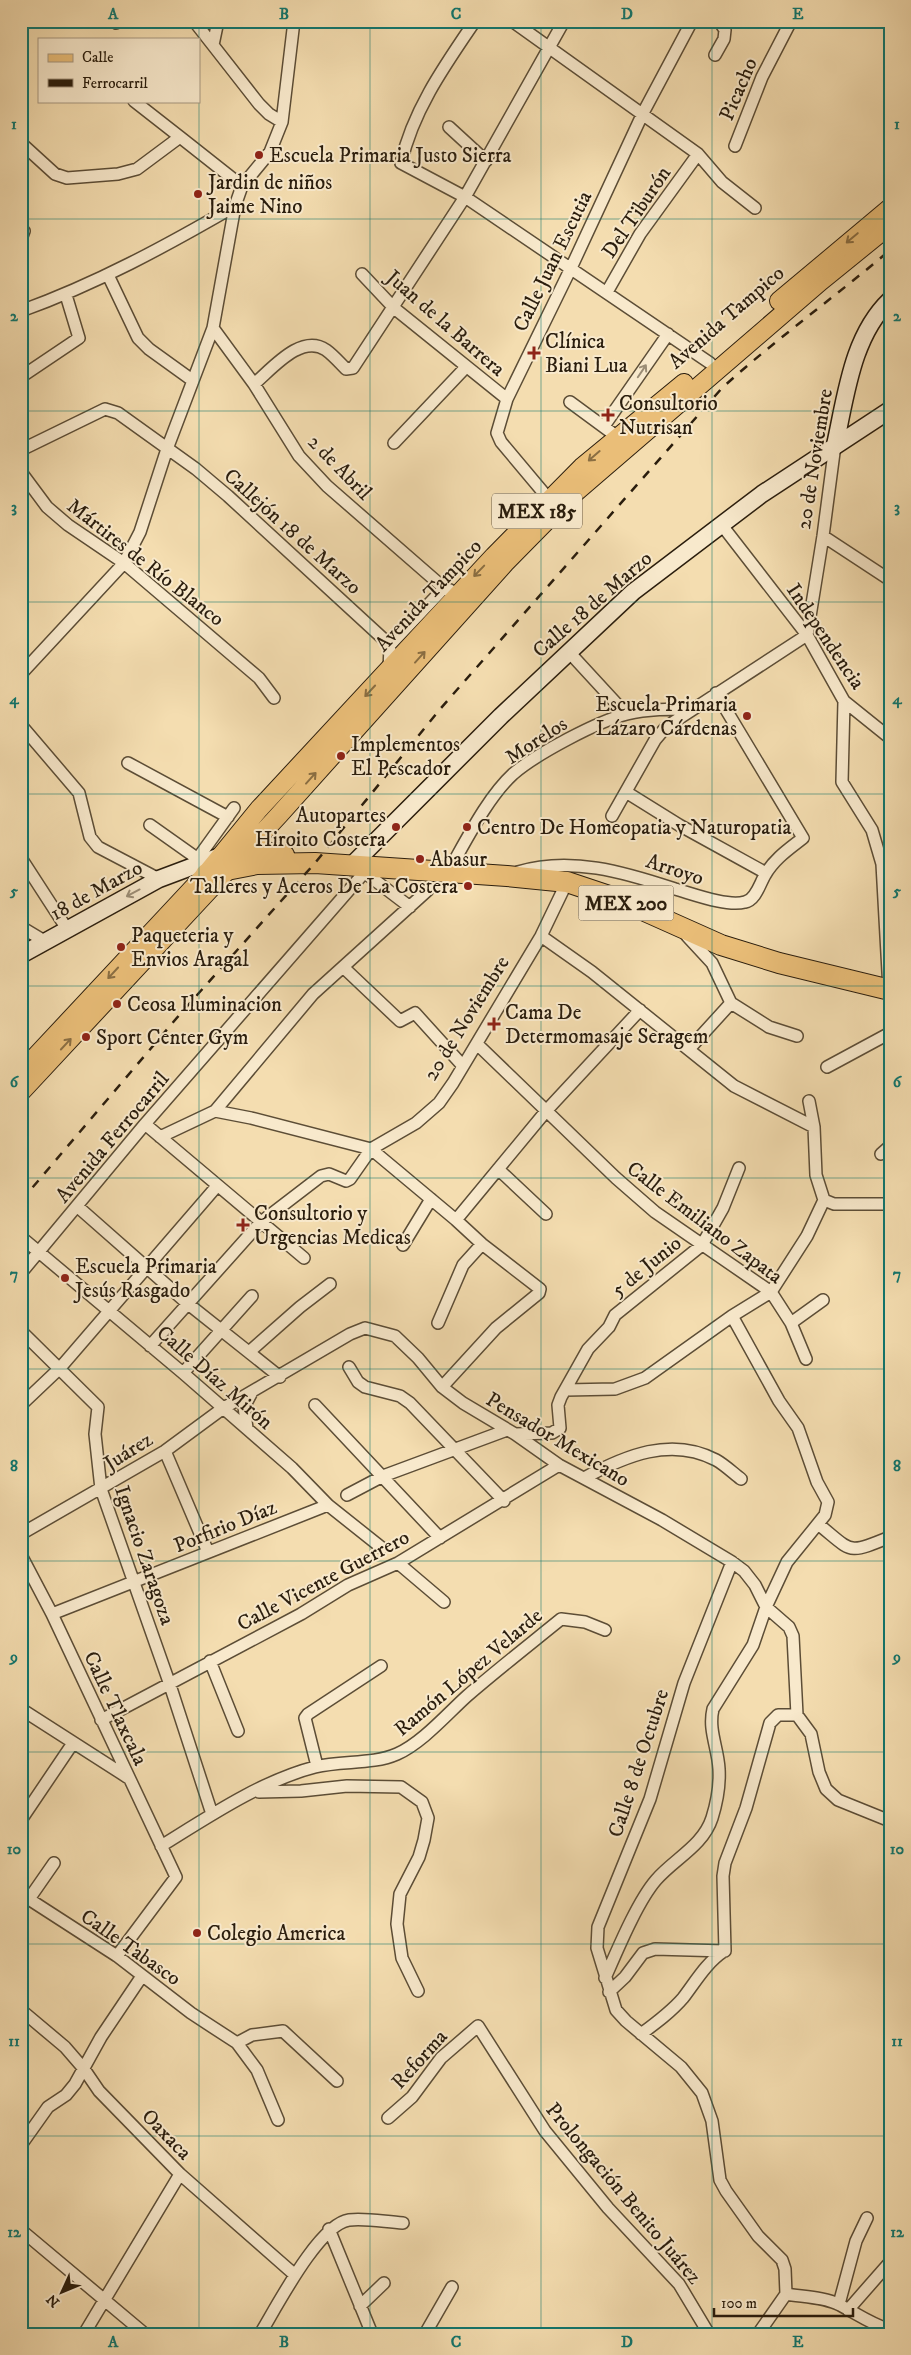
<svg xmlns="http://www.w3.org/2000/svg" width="911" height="2355" viewBox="0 0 911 2355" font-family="'IM FELL DW Pica',serif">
<rect width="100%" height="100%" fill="#f4ddb0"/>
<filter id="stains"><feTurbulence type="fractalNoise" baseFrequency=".004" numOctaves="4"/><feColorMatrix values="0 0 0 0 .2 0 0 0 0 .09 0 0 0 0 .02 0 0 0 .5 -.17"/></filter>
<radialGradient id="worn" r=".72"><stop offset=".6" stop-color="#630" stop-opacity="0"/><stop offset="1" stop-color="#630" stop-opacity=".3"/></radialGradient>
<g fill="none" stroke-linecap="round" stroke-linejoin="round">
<g stroke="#5c4d36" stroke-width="14">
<path id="street" d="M115,21L116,23
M194,21L259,104L269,114L282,122
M475,21C445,65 413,110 401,163L465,197L710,363
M512,21L698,154L722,182L755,208
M213,45L218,21
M715,55L724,39L725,30L719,21
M134,101L180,137
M449,127L486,161
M21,143L55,174L67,178L118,174L137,169L180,137L242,186
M735,146L762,77L791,21
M21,239L24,231
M362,274L394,308L507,399
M108,275L138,338L149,349L192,380
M607,292L640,234L698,154
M21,311C96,284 166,246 235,206
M213,328L254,384L299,456L327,486L444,588
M21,377L79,338L66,295
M254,384C272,369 301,333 326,350C333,355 340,363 346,369L353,368L465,197L564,21
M570,402L623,441
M604,426L668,334
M394,443L466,367
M21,450L105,409L118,413L196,469L228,496L390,645
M21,472L47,507L68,525L124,563L259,678L274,698
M553,504L501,442L497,433L507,399L571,268L643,113L692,21
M721,524L807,635L844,701L890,738
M823,536L890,580
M568,651L626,714
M389,671L390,645L444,588L450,590
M21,674L124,563L140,532L167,449L213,328L235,206L242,186L270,152L282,122L294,21
M844,701L842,782L872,830L882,864L889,990
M21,725L79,793L90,837L98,847L159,879
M128,763L228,817
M626,792L679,825L766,873
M612,816L655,740L666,727L807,635L823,536L835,445
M150,825L198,859
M21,858L67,929
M193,865L234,808
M364,872L410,907
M448,872C466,841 487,798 513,774C536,754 598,721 627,714C648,709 670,709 691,709
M518,872C570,856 624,872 675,889C693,894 727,907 745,902C756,900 760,883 765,875C774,859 789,849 803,838L716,693
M21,927L46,942
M541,936L592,972L734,1086L814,1127
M687,936L712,963L731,1003L769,1027L797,1036
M343,967L400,1021L415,1013L463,1066
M477,1044L616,1178L655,1212L771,1292L791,1323L806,1359
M690,1048L731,1003
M827,1067L890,1033
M809,1101L814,1127L816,1175L824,1200L834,1204H890
M215,1111L251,1118L371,1149L456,1220L482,1244L540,1289L539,1293L496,1328L442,1387
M145,1124L304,1258
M160,1137L215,1111L313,994L428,890
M881,1154L890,1146
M498,1169L546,1214
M78,1207L187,1303L280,1377
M456,1220L547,1110L640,1010
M21,1237L183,1373L292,1468L328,1505L382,1548
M403,1245L431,1199
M21,1273L145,1124L370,866
M438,1323L463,1265L482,1244
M791,1323L823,1300
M21,1331L98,1407L95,1434L101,1489L169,1682L212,1814
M150,1346L261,1222L321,1176L329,1174L346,1181L350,1179L371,1149L416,1123L439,1103L453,1083L541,936L567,882
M249,1352L300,1307L330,1284
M349,1367L358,1382L365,1387L400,1396L410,1403L504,1501
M183,1373L252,1296
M566,1390L615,1389L645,1378L732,1316L771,1292L807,1236L824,1200
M21,1405L60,1368L217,1186
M315,1405L440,1538
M247,1428L244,1407L251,1394
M515,1434L552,1433L560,1428L558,1405L561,1397L588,1349L609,1327L615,1315L702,1245L723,1208L739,1168
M165,1451L208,1552
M584,1478C625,1456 671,1436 716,1460C725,1465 733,1473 741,1479
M347,1495L383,1476L507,1430
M818,1524C853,1552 846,1555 890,1537
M21,1534L165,1451L222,1409L350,1334L365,1328L395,1336L418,1358L442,1387L463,1403L515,1434L559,1465L662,1520L732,1562L744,1571L755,1585L766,1607L789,1627L793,1636L797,1715
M21,1555L52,1614L176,1877L117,1956
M732,1562L684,1683L650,1799L598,1927L597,1948L616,2010L626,2021L681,2067L702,2093L712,2121L720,2180L726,2191L758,2236L782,2260L785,2269L786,2294
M398,1563L444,1602
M52,1614L328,1505
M210,1661L238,1731
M21,1709L127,1777
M101,1720L301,1614L348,1585L398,1563L559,1465
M317,1766L305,1718L308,1714L381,1666
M259,1792L301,1791L347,1786L401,1787L422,1802L428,1818L424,1840L419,1857L400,1894L397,1924L402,1958L418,1991
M21,1820L73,1743
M161,1846C208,1817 261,1781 315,1767C342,1760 372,1765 397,1754C422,1743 447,1714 467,1696C497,1670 529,1645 561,1619L585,1622L605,1630
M21,1894L117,1956L191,2013L237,2043L257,2070L278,2120
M29,1899L54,1863
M725,1951L723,1876L725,1863L746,1808L770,1723L778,1715H797L811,1734L819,1772L826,1789L838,1800L890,1821
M605,1978C617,1951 637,1902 656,1880C674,1859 703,1846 712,1818C717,1802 720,1786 719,1769C718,1748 708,1730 713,1709L753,1645L766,1607L787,1562L825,1515L828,1502L817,1482L798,1428L779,1401L732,1316
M609,1992L625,1977L643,1953L655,1949L725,1951
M21,2010L65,2047L84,2069L99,2091L180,2174L295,2275
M641,2034C656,2023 671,2012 683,1998C696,1981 706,1963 724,1951
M237,2043L252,2035L283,2031L337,2081
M388,2118L412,2097L441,2058L478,2026L545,2131L608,2208L679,2284L709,2334
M21,2145L48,2107L66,2095L75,2084L101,2037L142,1976
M329,2229L372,2334
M21,2230L145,2334
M786,2294C804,2297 824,2297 840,2305C857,2314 871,2324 890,2330
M839,2304L856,2241L867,2218
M360,2306L384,2283
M848,2310L890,2262
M84,2334L180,2174
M260,2334C276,2308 319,2224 349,2220C366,2218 385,2222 403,2223
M425,2334L452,2287
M758,2334L786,2294"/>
</g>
<g stroke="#2a1d0d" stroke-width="19">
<path id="secondary" d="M835,445C846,396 852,336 890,300
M352,865L501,716L633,592L762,494L890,410
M21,955L159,879L223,855"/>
</g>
<g stroke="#2a1d0d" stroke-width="20">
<path id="primary" d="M779,301L890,208
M21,1072L206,874L259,809L494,556L582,467L684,383
M21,1092L279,815L505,563L569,498L821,281L890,225"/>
</g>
<g stroke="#2a1d0d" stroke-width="22">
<path id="highway" d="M223,855L247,849L284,855
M206,874L257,864L315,863L507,876L567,882L618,899L721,945L779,963L890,990"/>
</g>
<use href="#street" stroke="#f8e9cc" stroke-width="11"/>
<use href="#secondary" stroke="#f8e9cc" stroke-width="16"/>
<use href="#primary" stroke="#eabe78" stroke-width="18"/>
<use href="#highway" stroke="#eabe78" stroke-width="20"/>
<path stroke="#2a1d0d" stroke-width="2.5" stroke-dasharray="9 9" stroke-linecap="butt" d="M21,1201L181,1013L315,863L441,708L722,388C776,339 835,297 890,250"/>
</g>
<defs><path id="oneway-shaft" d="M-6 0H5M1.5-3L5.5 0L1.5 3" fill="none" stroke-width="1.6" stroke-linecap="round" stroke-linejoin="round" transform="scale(1.25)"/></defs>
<g stroke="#8a6e42">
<use href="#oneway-shaft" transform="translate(852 238) rotate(140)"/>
<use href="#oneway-shaft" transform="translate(594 456) rotate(139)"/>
<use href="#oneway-shaft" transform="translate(479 571) rotate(134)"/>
<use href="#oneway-shaft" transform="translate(420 657) rotate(-48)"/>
<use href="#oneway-shaft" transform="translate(370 691) rotate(133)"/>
<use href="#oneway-shaft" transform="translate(311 778) rotate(-48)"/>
<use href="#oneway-shaft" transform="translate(113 973) rotate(133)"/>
<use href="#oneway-shaft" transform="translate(66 1044) rotate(-47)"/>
</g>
<g stroke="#9b8d76">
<use href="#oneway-shaft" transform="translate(642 371) rotate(-56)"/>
<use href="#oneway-shaft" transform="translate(133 893) rotate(152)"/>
</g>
<path fill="none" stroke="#0f766e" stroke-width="1" stroke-opacity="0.55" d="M199,21V39M370,21V2334M541,21V2334M712,21V2334M199,101V2334M21,219H890M21,411H890M21,602H890M21,794H890M21,986H890M21,1178H890M21,1369H890M21,1561H890M21,1752H890M21,1944H890M21,2136H890"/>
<g fill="#8f2418" stroke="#f8e9cc" stroke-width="2">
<circle cx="259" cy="155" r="5"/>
<circle cx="198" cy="194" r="5"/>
<path d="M531.5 345.5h5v5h5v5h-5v5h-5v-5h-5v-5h5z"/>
<path d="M605.5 407.5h5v5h5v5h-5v5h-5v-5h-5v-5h5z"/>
<circle cx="747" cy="716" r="5"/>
<circle cx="341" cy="756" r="5"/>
<circle cx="396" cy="827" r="5"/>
<circle cx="467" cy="827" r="5"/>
<circle cx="420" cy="859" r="5"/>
<circle cx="468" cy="886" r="5"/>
<circle cx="121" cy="947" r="5"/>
<circle cx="117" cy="1004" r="5"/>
<path d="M491.5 1016.5h5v5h5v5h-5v5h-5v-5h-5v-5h5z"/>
<circle cx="86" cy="1037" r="5"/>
<path d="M240.5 1217.5h5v5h5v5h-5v5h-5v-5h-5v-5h5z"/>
<circle cx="65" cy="1278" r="5"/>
<circle cx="197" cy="1933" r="5"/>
</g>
<g text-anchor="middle" stroke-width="4" stroke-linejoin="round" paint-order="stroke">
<g fill="#f8e9cc" stroke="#685a46" stroke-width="1">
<rect x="492" y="493.5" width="90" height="35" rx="4"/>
<rect x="578.5" y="885.5" width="95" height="35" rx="4"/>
</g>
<g font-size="20" font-weight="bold" fill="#2a1d0d">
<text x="537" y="518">MEX 185</text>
<text x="626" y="910">MEX 200</text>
</g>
<g font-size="21" fill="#2a1d0d" stroke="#f8e9cc">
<text transform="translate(738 89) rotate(-67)" y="7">Picacho</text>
<text transform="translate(636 212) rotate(-56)" y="7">Del Tiburón</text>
<text transform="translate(552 261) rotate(-64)" y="7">Calle Juan Escutia</text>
<text transform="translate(726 317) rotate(-41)" y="7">Avenida Tampico</text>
<text transform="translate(446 323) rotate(41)" y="7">Juan de la Barrera</text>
<text transform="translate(814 459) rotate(-81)" y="7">20 de Noviembre</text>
<text transform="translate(340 467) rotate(46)" y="7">2 de Abril</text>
<text transform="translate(293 531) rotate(42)" y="7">Callejón 18 de Marzo</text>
<text transform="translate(146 562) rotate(38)" y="7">Mártires de Río Blanco</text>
<text transform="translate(428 595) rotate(-47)" y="7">Avenida Tampico</text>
<text transform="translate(592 604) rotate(-41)" y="7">Calle 18 de Marzo</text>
<text transform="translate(826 636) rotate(56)" y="7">Independencia</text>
<text transform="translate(536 740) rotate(-33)" y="7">Morelos</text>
<text transform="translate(675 869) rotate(18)" y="7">Arroyo</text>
<text transform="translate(96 890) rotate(-29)" y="7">18 de Marzo</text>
<text transform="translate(466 1018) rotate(-58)" y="7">20 de Noviembre</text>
<text transform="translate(112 1137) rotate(-50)" y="7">Avenida Ferrocarril</text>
<text transform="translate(705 1222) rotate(37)" y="7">Calle Emiliano Zapata</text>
<text transform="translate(646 1266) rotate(-39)" y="7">5 de Junio</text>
<text transform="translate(215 1377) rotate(41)" y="7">Calle Díaz Mirón</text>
<text transform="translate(558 1439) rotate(31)" y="7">Pensador Mexicano</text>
<text transform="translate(128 1451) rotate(-32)" y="7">Juárez</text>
<text transform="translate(225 1526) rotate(-22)" y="7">Porfirio Díaz</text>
<text transform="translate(145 1555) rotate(71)" y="7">Ignacio Zaragoza</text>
<text transform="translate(323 1580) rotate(-28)" y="7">Calle Vicente Guerrero</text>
<text transform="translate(468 1672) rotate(-40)" y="7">Ramón López Velarde</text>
<text transform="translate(116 1708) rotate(65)" y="7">Calle Tlaxcala</text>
<text transform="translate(638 1763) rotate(-72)" y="7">Calle 8 de Octubre</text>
<text transform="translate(131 1947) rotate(35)" y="7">Calle Tabasco</text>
<text transform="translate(419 2059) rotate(-48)" y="7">Reforma</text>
<text transform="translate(167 2134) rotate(46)" y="7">Oaxaca</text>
<text transform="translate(624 2193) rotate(50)" y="7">Prolongación Benito Juárez</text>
</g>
<g font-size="21" fill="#2a1d0d" stroke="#f8e9cc" text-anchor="start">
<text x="269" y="162">Escuela Primaria Justo Sierra</text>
<text x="208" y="189">Jardin de niños<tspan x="208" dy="24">Jaime Nino</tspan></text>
<text x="545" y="348">Clínica<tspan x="545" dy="24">Biani Lua</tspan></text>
<text x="619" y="410">Consultorio<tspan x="619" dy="24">Nutrisan</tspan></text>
<text x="737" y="711" text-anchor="end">Escuela Primaria<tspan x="737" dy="24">Lázaro Cárdenas</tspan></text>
<text x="351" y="751">Implementos<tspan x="351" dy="24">El Pescador</tspan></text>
<text x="386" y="822" text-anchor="end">Autopartes<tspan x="386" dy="24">Hiroito Costera</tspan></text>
<text x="477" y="834">Centro De Homeopatia y Naturopatia</text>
<text x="430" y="866">Abasur</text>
<text x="458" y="893" text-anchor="end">Talleres y Aceros De La Costera</text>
<text x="131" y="942">Paqueteria y<tspan x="131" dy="24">Envios Aragal</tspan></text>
<text x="127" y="1011">Ceosa Iluminacion</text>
<text x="505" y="1019">Cama De<tspan x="505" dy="24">Determomasaje Seragem</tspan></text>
<text x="96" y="1044">Sport Center Gym</text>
<text x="254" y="1220">Consultorio y<tspan x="254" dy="24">Urgencias Medicas</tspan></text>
<text x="75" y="1273">Escuela Primaria<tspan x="75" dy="24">Jesús Rasgado</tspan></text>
<text x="207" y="1940">Colegio America</text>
</g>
</g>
<rect width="911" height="2355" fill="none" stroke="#f4ddb0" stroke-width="55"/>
<rect x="38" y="38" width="162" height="65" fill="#f8e9cc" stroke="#a69780"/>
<rect x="48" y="54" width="25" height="8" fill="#eabe78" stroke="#a69780"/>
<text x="82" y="62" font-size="15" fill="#2a1d0d">Calle</text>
<rect x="48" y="79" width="25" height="8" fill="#2a1d0d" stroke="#a69780"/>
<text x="82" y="88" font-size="15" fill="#2a1d0d">Ferrocarril</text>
<g transform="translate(62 2292) rotate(226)" stroke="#f8e9cc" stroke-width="4" paint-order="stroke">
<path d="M0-4L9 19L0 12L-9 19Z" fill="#2a1d0d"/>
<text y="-8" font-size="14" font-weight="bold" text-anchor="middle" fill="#2a1d0d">N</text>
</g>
<path d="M714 2308v8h139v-8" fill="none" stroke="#2a1d0d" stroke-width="2.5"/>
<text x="721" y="2308" font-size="15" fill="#2a1d0d" stroke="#f8e9cc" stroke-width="4" paint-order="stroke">100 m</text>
<rect x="28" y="28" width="856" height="2300" fill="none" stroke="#0f766e" stroke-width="2"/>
<g font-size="16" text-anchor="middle" font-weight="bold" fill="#0f766e">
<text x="113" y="19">A</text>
<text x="284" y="19">B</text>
<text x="456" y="19">C</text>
<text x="627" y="19">D</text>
<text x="798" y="19">E</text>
<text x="14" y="129">1</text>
<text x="897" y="129">1</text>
<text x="14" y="321">2</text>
<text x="897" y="321">2</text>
<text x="14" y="512">3</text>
<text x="897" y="512">3</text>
<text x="14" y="704">4</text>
<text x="897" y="704">4</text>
<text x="14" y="896">5</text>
<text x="897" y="896">5</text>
<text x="14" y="1087">6</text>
<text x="897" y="1087">6</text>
<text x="14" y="1279">7</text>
<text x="897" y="1279">7</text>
<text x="14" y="1471">8</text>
<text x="897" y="1471">8</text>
<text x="14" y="1662">9</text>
<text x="897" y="1662">9</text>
<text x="14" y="1854">10</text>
<text x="897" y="1854">10</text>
<text x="14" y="2046">11</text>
<text x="897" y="2046">11</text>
<text x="14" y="2237">12</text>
<text x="897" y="2237">12</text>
<text x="113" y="2347">A</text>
<text x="284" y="2347">B</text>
<text x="456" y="2347">C</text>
<text x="627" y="2347">D</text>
<text x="798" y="2347">E</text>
</g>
<rect width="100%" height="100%" filter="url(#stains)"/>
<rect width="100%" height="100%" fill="url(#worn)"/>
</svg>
